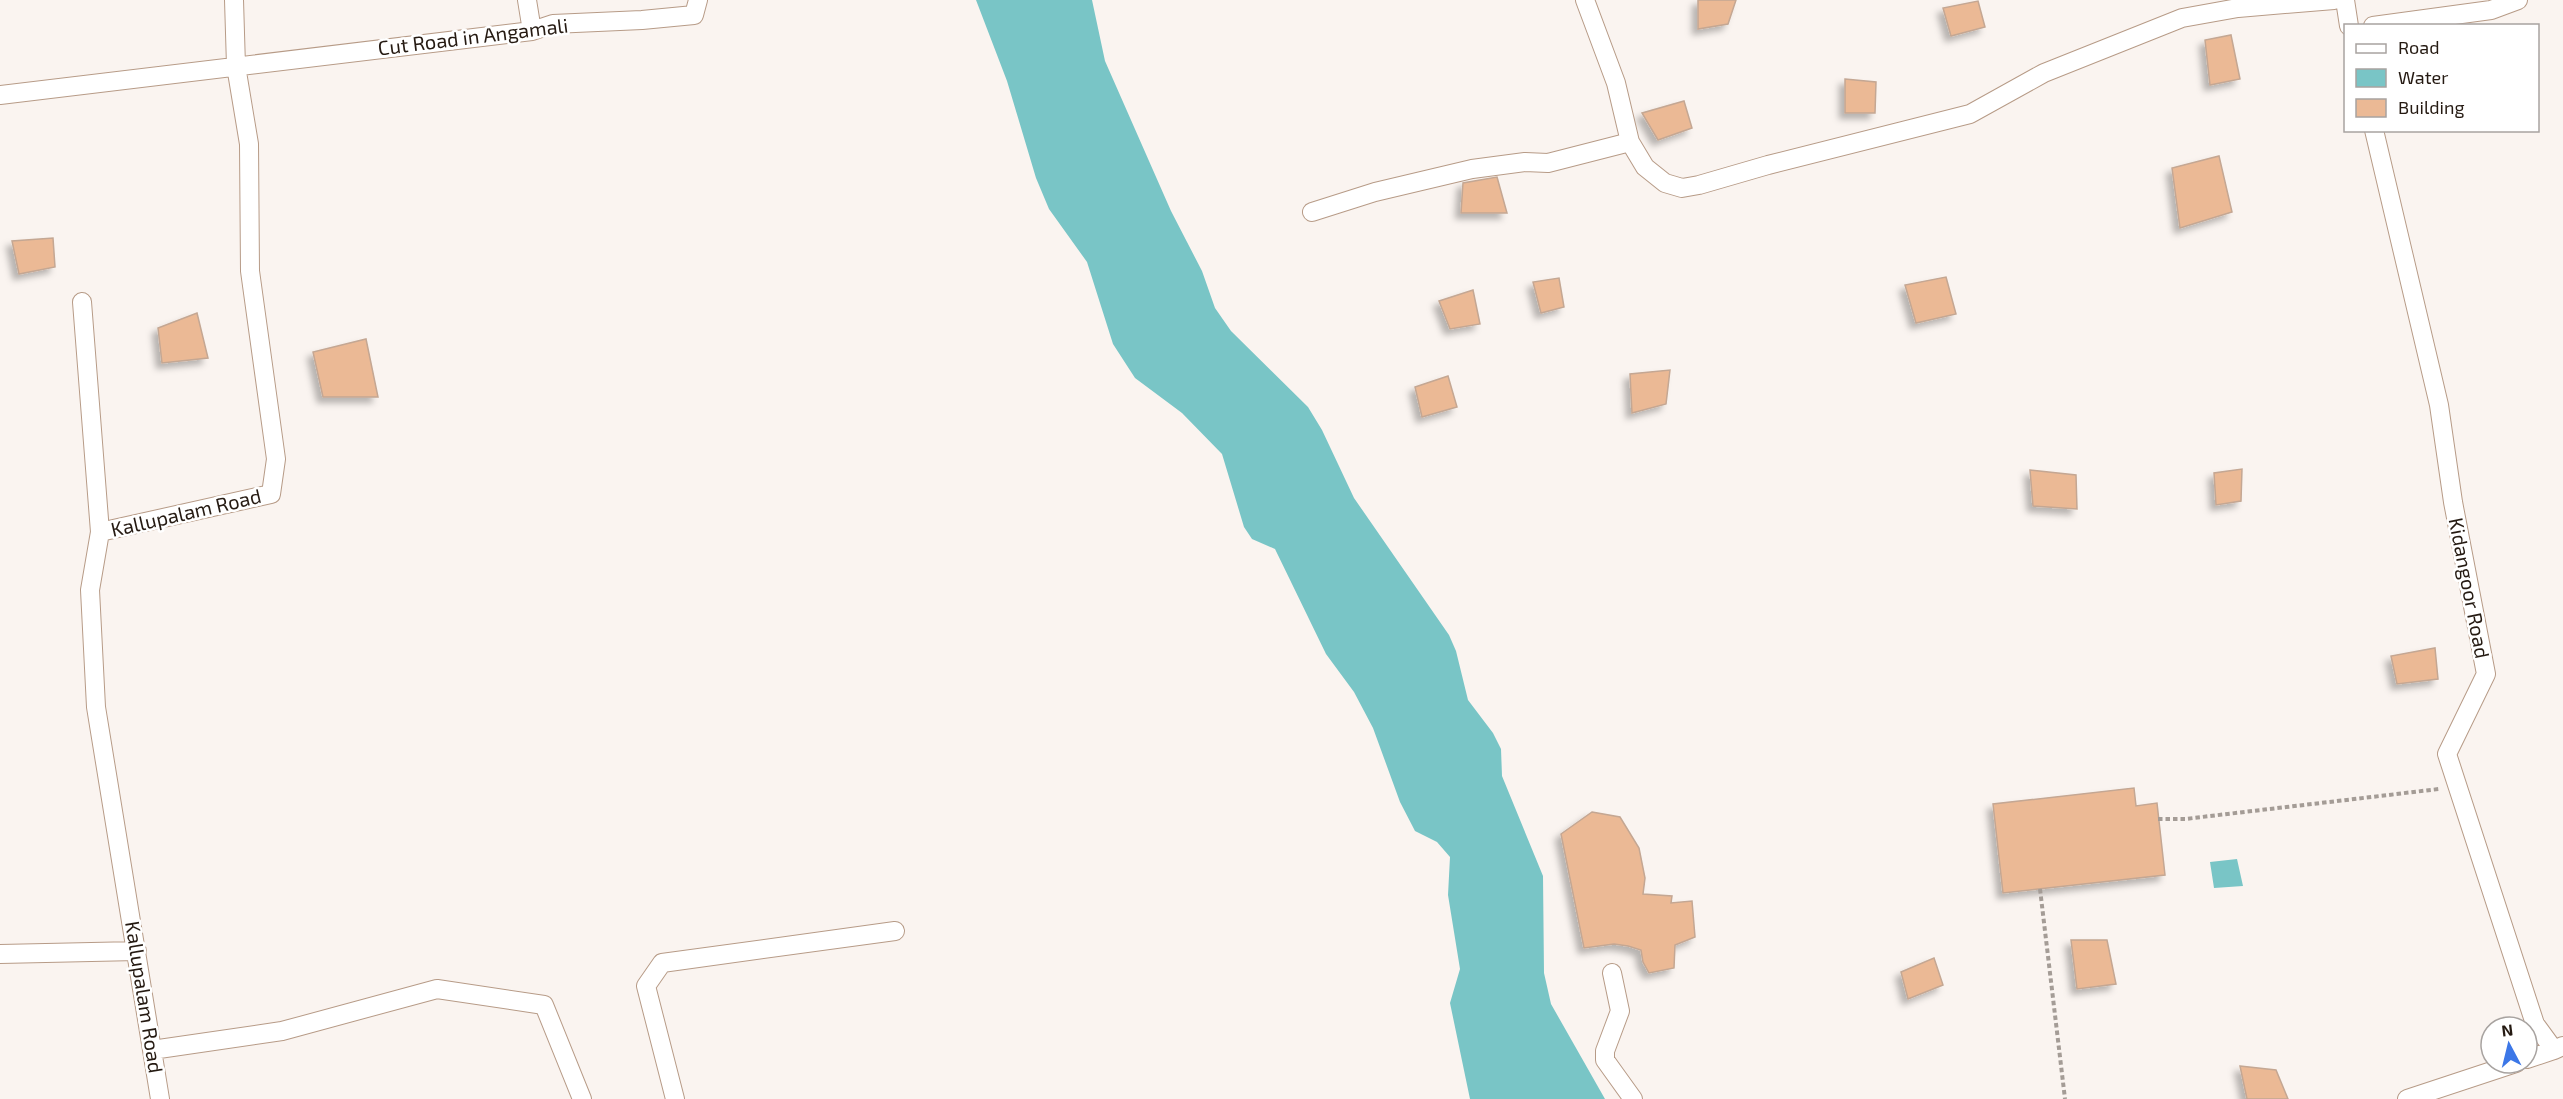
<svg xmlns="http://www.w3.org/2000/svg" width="2563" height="1099" viewBox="0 0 2563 1099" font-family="'Exo 2',sans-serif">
<defs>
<filter id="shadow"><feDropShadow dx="-5.5" dy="5.5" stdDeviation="3" flood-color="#0004"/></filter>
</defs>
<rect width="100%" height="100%" fill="#faf4f0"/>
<path fill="#79c5c6" d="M976,0H1092L1105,61L1171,211L1202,271L1215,308L1231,331L1308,407L1322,430L1354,498L1449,635L1456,651L1468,700L1493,733L1501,749L1502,776L1543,876L1544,973L1551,1004L1605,1099H1470L1450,1003L1460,969L1448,895L1450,857L1437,842L1415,831L1400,802L1373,728L1354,692L1326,654L1275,549L1252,539L1244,527L1222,454L1182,413L1135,378L1113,344L1087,262L1049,209L1036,178L1007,81Z
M2237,859L2243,886L2214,888L2210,862Z"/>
<path fill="#ebb995" stroke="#c4a793" stroke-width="1.5" filter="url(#shadow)" d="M1698,0H1736L1728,24L1698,29Z
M1978,1L1985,27L1951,36L1943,8Z
M2231,35L2240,79L2210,85L2205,40Z
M1845,79L1876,82L1875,113H1845Z
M1684,101L1692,128L1658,140L1642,113Z
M2219,156L2232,212L2180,228L2172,168Z
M1497,177L1507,213H1461L1463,183Z
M53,238L55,267L19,274L12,241Z
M1946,277L1956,314L1916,323L1905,285Z
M1559,278L1564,307L1541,313L1533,282Z
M1473,290L1480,324L1450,329L1439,301Z
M197,313L208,358L162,363L158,328Z
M366,339L378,397H323L313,352Z
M1670,370L1666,404L1632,413L1630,374Z
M1448,376L1457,407L1422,417L1415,387Z
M2242,469L2241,501L2216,505L2214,473Z
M2030,470L2076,475L2077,509L2033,506Z
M2435,648L2438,679L2397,684L2391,656Z
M2134,788L2136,806L2157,803L2165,875L2003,893L1993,804Z
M1592,812L1620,817L1639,848L1645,878L1643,894L1672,896L1671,903L1692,901L1695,937L1675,945L1674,968L1649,973L1643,962L1641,950L1628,946L1614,944L1584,948L1561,834Z
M2071,940H2107L2116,984L2077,989Z
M1934,958L1943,985L1908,999L1901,972Z
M2240,1066L2276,1070L2288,1099H2247Z"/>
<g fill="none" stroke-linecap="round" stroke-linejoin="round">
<g stroke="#b79b87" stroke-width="20">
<path id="minor" d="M527,0L532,31
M1585,0L1616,83L1630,142
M2345,0L2349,26
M2373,26L2491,10L2518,0
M0,95L532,31L553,24L642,20L694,15L698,0
M2374,130L2439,405L2453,502L2486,674L2447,754L2535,1024L2554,1050L2563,1046
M1312,212L1375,192L1472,169L1525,162L1548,163L1630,142L1645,167L1665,183L1682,188L1699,185L1768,165L1970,114L2044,73L2182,18L2238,8L2334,0
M82,302L100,532
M0,954L137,951
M1612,973L1620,1011L1605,1051V1060L1633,1099
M152,1050L282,1031L437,989L544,1005L582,1099
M2527,1059L2554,1050
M160,1099L96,707L90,590L100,532L271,494L276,459L250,271L249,144L236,66L234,0
M675,1099L646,986L662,963L895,931
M2407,1099L2516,1063"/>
</g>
<path stroke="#a49c96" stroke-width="4" stroke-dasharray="4.5 3" stroke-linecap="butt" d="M2158,819H2185L2439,789
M2040,889L2065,1099"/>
<use href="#minor" stroke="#fff" stroke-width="18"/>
</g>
<g text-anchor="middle" stroke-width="5" stroke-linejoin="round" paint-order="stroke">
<g font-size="20" fill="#251a12" stroke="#fff">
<text transform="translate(473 37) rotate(-7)" y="7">Cut Road in Angamali</text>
<text transform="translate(186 513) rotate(-13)" y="7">Kallupalam Road</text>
<text transform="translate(2469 588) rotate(79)" y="7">Kidangoor Road</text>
<text transform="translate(144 997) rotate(81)" y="7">Kallupalam Road</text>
</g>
</g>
<rect x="2344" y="24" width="195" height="108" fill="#ffffff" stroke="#a8a3a0" stroke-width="1.5"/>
<rect x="2356" y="44" width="30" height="9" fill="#ffffff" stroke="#a8a3a0" stroke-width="1.5"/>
<text x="2398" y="54" font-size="18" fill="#251a12">Road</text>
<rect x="2356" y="69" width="30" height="18" fill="#79c5c6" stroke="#a8a3a0" stroke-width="1.5"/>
<text x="2398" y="84" font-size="18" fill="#251a12">Water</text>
<rect x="2356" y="99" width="30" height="18" fill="#ebb995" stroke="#a8a3a0" stroke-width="1.5"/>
<text x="2398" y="114" font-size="18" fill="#251a12">Building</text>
<g transform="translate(2509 1045) rotate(353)"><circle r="28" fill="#ffffff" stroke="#a8a3a0" stroke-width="1.5"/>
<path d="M0-4.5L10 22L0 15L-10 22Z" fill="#3c77e7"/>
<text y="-9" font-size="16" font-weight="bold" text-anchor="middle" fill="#251a12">N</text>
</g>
</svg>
